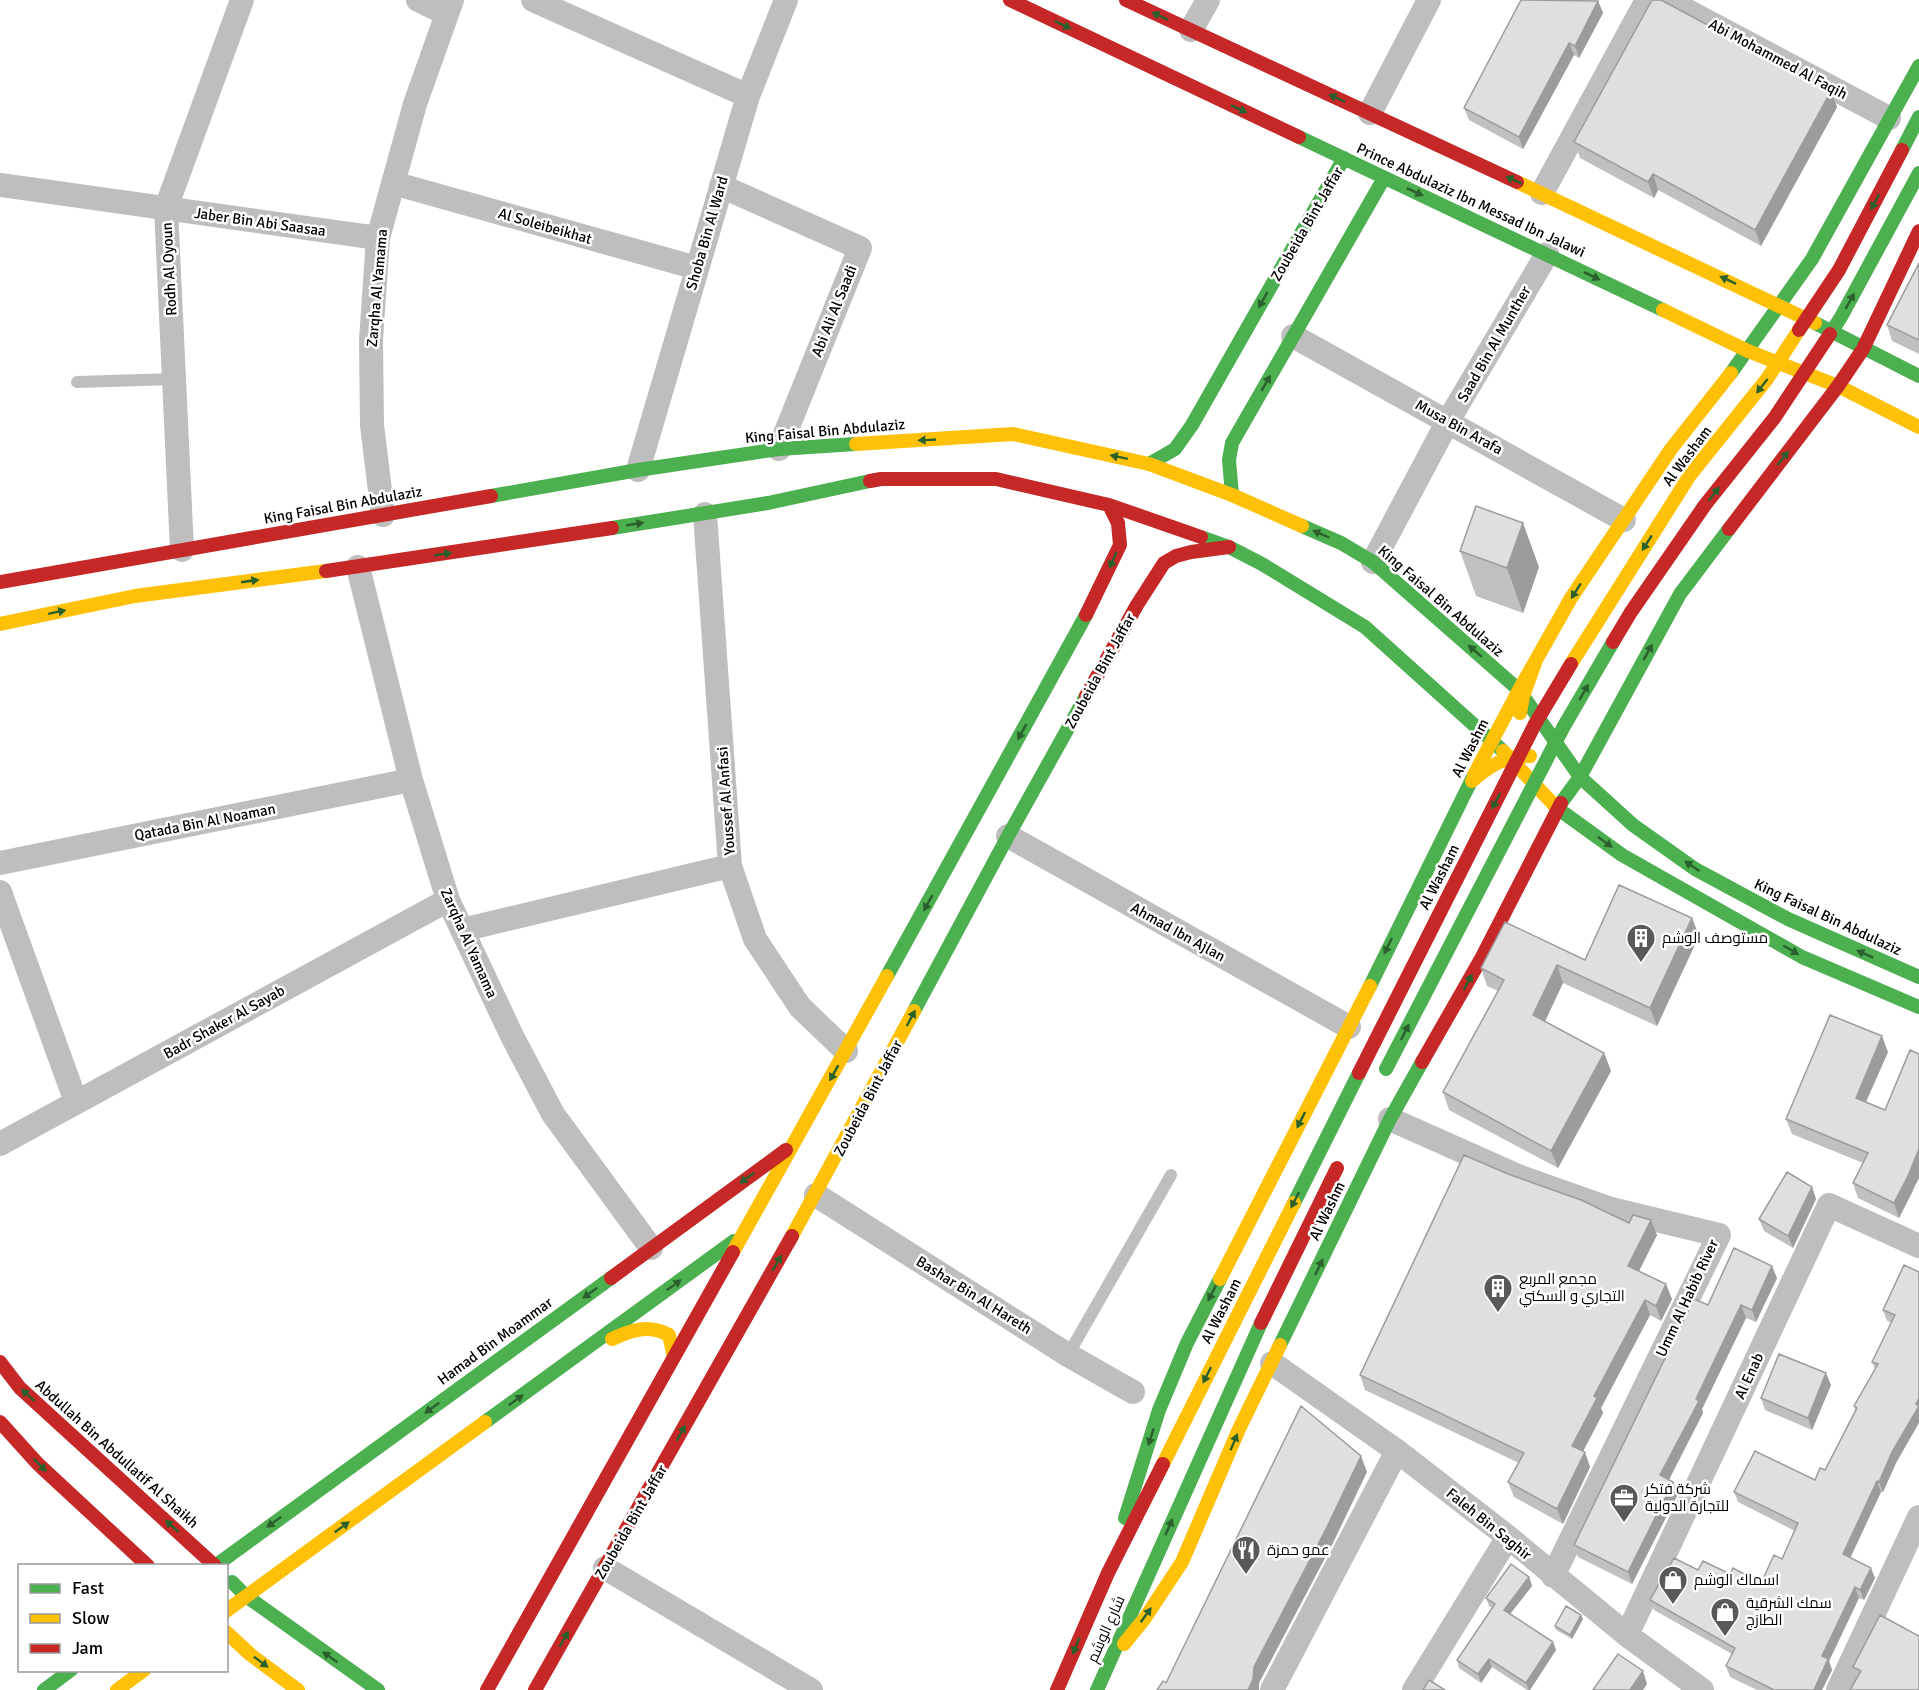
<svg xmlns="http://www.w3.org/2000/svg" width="1919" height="1690" viewBox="0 0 1919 1690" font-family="Signika,Cairo,sans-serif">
<rect width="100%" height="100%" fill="#fff"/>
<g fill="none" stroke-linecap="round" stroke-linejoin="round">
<path stroke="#bebebe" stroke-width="12" d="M77,382L174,379
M1068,1355L1171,1175"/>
<path stroke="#bebebe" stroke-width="24" d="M418,0L447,14
M533,0L748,96
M1667,0L1889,118
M1191,30L1208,0
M1370,113L1429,0
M393,183L697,268
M0,185L378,238
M721,186L860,248L779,449
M1542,193L1647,0
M1293,336L1624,520
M638,470L748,96L786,0
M705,514L730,866L755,939L800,1007L846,1051
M383,515L372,425L371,340L378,238L415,104L452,0
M182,550L166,208L242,0
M1373,562L1448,421L1547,254
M358,567L411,780L448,900L512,1036L553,1114L651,1248
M1008,836L1349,1027
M0,863L411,780
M0,892L76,1102
M462,930L730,866
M1390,1119L1518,1176L1611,1209L1719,1235L1553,1576
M0,1144L448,900
M816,1195L1068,1355L1133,1392
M1272,1363L1397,1451L1508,1537L1627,1635L1702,1690
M605,1568L811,1690
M1627,1635L1829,1205L1919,1246
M1272,1690L1397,1451
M1414,1690L1508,1537
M1838,1690L1919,1517"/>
<path stroke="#4caf50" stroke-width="14" d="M1299,137L1663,310
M1902,150L1919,117
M1815,323L1919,376
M1731,373L1812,259L1919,66
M1149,464L1175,449L1192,425L1344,158
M1232,495L1229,460L1232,443L1384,178
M491,496L638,470L779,449L856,444
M1302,526L1341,543L1373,562L1519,690L1580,777
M612,528L768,503L870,481
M1201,537L1229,547L1262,564L1365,627L1503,751
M1580,777L1633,825L1695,869L1788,919L1919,977
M1561,803L1580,777L1680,594L1729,529
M1557,808L1622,855L1802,957L1919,1007
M887,976L1086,615
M1370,986L1474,775
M914,1011L1008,836L1086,696
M1294,1203L1359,1073
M1280,1345L1390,1119L1422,1062
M485,1422L734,1241
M1125,1518L1159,1410L1187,1343L1220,1279
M215,1566L611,1278
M232,1582L246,1596L378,1690
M44,1690L71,1670
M1097,1690L1261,1323"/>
<path stroke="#ffc107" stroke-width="14" d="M1517,182L1815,323
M1663,310L1748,351L1838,386L1919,427
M856,444L1013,434L1149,464L1232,495L1302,526
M0,624L135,596L326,571
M1520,713L1523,696L1535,663
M1503,751L1557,808
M1474,775L1519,690L1571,598L1671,449L1731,373
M1472,781C1489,766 1506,755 1530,756
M792,1236L914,1011
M733,1252L887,976
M1220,1279L1370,986
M612,1339C632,1330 648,1324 669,1335L674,1357
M1163,1464L1294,1203
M226,1611L485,1422
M226,1632L251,1655L298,1690
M1124,1644L1145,1618L1182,1562L1239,1429L1280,1345
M117,1690L144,1670"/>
<path stroke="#c62828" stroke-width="14" d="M1010,0L1299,137
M1126,0L1517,182
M870,481L881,479H996L1109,505L1201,537
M1729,529L1838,386L1863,349L1919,231
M326,571L612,528
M0,582L491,496
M1086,615L1120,545L1118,523L1109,505
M1086,696L1137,605L1164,563L1176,556L1191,552L1229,547
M1422,1062L1482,957L1561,803
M611,1278L786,1150
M1261,1323L1337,1168
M0,1362L20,1388L215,1566
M0,1422L38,1464L148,1566
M487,1690L733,1252
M535,1690L792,1236
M1057,1690L1108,1573L1163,1464"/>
<path stroke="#4caf50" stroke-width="14" d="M1830,334L1841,317L1919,173
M1386,1069L1564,726L1613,642"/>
<path stroke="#ffc107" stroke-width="14" d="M1571,664L1690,475L1767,379L1799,330"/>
<path stroke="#c62828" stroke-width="14" d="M1799,330L1839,270L1902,150
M1613,642L1631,612L1705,505L1775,417L1830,334
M1359,1073L1535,724L1571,664"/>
</g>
<path fill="#c0c0c0" d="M1598,1L1603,13L1579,58L1574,55L1523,149L1469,120L1464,108Z
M1831,91L1837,107L1761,246L1658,190L1654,198L1580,158L1574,142Z
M1919,263V354L1892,341L1887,325Z
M1460,551L1539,567L1523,613L1476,596Z
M1692,918L1699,936L1657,1026L1563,983L1545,1021L1604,1053L1611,1071L1558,1168L1449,1110L1443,1092L1498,991L1487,986L1481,968L1585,960Z
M1888,1052L1866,1102L1913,1191L1899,1218L1858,1198L1853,1183L1863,1163L1792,1134L1786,1119Z
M1508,1174L1657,1235L1639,1271L1672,1299L1661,1321L1650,1315L1601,1408L1603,1413L1583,1451L1590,1467L1563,1524L1514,1497L1508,1482L1519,1463L1365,1390L1360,1375Z
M1812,1187L1816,1199L1793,1248L1764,1231L1759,1219Z
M1904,1265L1896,1463L1883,1492H1881L1850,1558L1875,1578L1864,1600L1859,1598L1829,1661L1832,1670L1822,1690H1757L1730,1677L1726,1666L1732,1654L1654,1610L1650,1600L1698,1570L1730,1574L1761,1583L1782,1559L1795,1531L1738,1502L1734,1492L1815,1480L1825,1470L1855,1410L1854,1406L1875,1369L1872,1362L1892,1323L1887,1321L1883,1310Z
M1777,1278L1756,1322L1746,1318L1702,1409L1703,1413L1669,1480L1673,1482L1678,1494L1632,1584L1578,1557L1574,1545L1708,1305Z
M1831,1385L1812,1430L1765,1410L1761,1398Z
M1529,1577L1532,1586L1510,1614L1553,1642L1556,1650L1530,1690H1527L1492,1667L1481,1683L1459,1668L1457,1660L1492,1608L1489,1606L1486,1598Z
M1583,1619L1572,1639L1556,1630L1555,1626Z
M1919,1636L1857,1678L1853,1667Z"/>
<path fill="#9c9c9c" d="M1598,1L1603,13L1579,58L1575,46Z
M1569,43L1574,55L1523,149L1519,137Z
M1831,91L1837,107L1761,246L1755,230Z
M1653,174L1658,190L1654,198L1648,182Z
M1523,523L1539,567L1523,613L1507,568Z
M1692,918L1699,936L1657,1026L1650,1008Z
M1557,965L1563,983L1540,1032L1533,1015Z
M1882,1036L1888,1052L1861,1113L1856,1098Z
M1604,1053L1611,1071L1558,1168L1551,1151Z
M1919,1149V1178L1899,1218L1894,1203Z
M1812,1187L1816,1199L1793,1248L1788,1236Z
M1651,1220L1657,1235L1634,1281L1628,1266Z
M1772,1266L1777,1278L1756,1322L1752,1310Z
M1666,1284L1672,1299L1661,1321L1656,1306Z
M1645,1300L1650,1315L1601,1408L1603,1413L1578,1461L1572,1446L1594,1396Z
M1741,1305L1746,1318L1702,1409L1703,1413L1665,1487L1660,1475Z
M1826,1373L1831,1385L1812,1430L1808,1418Z
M1919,1398V1423L1896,1463L1883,1492L1879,1482L1892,1452Z
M1585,1452L1590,1467L1563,1524L1557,1509Z
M1361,1456L1367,1472L1333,1543L1259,1683V1690H1248L1254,1667Z
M1877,1481L1881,1492L1847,1565L1843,1554Z
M1673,1482L1678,1494L1632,1584L1628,1572Z
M1871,1568L1875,1578L1864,1600L1860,1590Z
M1529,1577L1532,1586L1507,1618L1504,1610Z
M1855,1587L1859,1598L1829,1661L1832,1670L1822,1690H1814L1822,1656Z
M1581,1615L1583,1619L1572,1639L1570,1635Z
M1553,1642L1556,1650L1530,1690H1529L1526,1683Z
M1489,1659L1492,1667L1481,1683L1478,1674Z
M1643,1671L1647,1684L1643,1690H1630Z"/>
<path fill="#dfdfdf" stroke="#9c9c9c" stroke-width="1.5" d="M1521,0L1598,1L1575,46L1569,43L1519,137L1464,108Z
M1652,0H1661L1831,91L1755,230L1653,174L1648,182L1574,142Z
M1919,263V340L1887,325Z
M1476,506L1523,523L1507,568L1460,551Z
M1619,885L1692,918L1650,1008L1557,965L1533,1015L1604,1053L1551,1151L1443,1092L1504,980L1481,968L1505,922L1585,960Z
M1830,1015L1882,1036L1856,1098L1885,1110L1910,1050L1919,1054V1149L1908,1176L1894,1203L1853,1183L1868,1153L1786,1119Z
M1464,1155L1508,1174L1581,1200L1629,1223L1633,1215L1651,1220L1628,1266L1666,1284L1656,1306L1645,1300L1594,1396L1597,1398L1572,1446L1585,1452L1557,1509L1508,1482L1524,1453L1360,1375Z
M1787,1172L1812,1187L1788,1236L1759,1219Z
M1734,1248L1772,1266L1752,1310L1741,1305L1696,1399L1699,1401L1660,1475L1673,1482L1628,1572L1574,1545L1694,1299L1708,1305Z
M1904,1265L1919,1272V1398L1916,1404L1919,1406L1892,1452L1879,1482L1877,1481L1843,1554L1871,1568L1860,1590L1855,1587L1822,1656L1828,1659L1814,1690H1774L1726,1666L1735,1648L1650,1600L1674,1558L1698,1570L1703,1561L1730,1574L1733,1568L1761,1583L1774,1555L1782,1559L1798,1523L1734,1492L1755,1451L1815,1480L1820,1468L1825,1470L1857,1408L1854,1406L1878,1364L1872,1362L1895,1315L1883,1310Z
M1779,1354L1826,1373L1808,1418L1761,1398Z
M1301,1406L1361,1456L1327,1527L1254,1667L1253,1679L1248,1690H1157L1163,1681L1166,1683Z
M1511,1564L1529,1577L1504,1610L1553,1642L1526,1683L1489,1659L1478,1674L1457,1660L1495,1604L1486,1598Z
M1566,1606L1581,1615L1570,1635L1555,1626Z
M1880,1615L1919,1636V1690H1850L1861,1671L1853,1667Z
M1618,1654L1643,1671L1630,1690H1593Z
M1429,1680L1445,1690H1423Z"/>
<defs><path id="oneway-solid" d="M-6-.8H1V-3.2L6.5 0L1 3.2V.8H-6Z" transform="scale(1.5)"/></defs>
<g fill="#2a602c">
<use href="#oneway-solid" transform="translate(1160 16) rotate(-155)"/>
<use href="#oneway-solid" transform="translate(1063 25) rotate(25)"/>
<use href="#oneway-solid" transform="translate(1337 98) rotate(-155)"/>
<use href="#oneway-solid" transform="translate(1239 109) rotate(25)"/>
<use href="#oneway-solid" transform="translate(1514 180) rotate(-155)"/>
<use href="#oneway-solid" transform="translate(1415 192) rotate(25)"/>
<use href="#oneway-solid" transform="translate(1875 202) rotate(118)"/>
<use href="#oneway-solid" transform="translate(1592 276) rotate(26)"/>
<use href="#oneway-solid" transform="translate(1728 280) rotate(-155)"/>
<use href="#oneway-solid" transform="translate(1263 300) rotate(120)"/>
<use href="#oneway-solid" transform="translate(1850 301) rotate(-61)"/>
<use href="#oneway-solid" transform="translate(1266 383) rotate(-60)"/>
<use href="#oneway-solid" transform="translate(1762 386) rotate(128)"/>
<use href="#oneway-solid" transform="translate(927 440) rotate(177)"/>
<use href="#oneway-solid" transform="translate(1119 457) rotate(-168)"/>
<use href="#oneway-solid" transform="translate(1783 458) rotate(-53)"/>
<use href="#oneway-solid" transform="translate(1714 494) rotate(-52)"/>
<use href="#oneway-solid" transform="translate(635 524) rotate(-9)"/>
<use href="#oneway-solid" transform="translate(1321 534) rotate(-157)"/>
<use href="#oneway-solid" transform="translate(1647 543) rotate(123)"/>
<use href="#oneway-solid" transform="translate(443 554) rotate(-9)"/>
<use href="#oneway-solid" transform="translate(1113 560) rotate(114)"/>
<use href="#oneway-solid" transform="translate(250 581) rotate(-8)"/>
<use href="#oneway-solid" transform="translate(1576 591) rotate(123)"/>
<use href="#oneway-solid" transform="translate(57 612) rotate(-12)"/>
<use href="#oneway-solid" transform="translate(1475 651) rotate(-139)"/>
<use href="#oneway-solid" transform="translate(1648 652) rotate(-61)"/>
<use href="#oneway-solid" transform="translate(1584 692) rotate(-60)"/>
<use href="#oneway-solid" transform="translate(1022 732) rotate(119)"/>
<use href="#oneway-solid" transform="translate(1496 801) rotate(117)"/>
<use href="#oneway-solid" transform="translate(1605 842) rotate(36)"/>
<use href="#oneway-solid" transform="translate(1692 866) rotate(-146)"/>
<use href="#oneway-solid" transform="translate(928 903) rotate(119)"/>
<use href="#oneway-solid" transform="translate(1388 946) rotate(116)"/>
<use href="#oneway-solid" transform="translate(1791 950) rotate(30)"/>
<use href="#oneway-solid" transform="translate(1865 954) rotate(-156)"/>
<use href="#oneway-solid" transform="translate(1468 982) rotate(-61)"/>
<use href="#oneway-solid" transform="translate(911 1018) rotate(-62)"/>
<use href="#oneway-solid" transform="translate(1405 1032) rotate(-63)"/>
<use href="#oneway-solid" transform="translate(834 1073) rotate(119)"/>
<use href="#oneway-solid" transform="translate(1301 1120) rotate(117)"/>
<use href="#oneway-solid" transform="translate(747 1178) rotate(144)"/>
<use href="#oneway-solid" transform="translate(1295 1200) rotate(117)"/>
<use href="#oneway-solid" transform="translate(777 1263) rotate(-60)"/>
<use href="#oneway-solid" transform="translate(1319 1267) rotate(-64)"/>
<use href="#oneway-solid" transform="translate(674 1285) rotate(-36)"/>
<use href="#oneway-solid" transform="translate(590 1293) rotate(144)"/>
<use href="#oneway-solid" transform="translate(1212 1293) rotate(117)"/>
<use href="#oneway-solid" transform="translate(1207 1375) rotate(117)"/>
<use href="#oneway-solid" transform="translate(28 1395) rotate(-138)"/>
<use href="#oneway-solid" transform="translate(516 1400) rotate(-36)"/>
<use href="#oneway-solid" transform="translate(432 1408) rotate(144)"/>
<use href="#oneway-solid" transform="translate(681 1433) rotate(-60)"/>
<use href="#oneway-solid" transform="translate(1151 1437) rotate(107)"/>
<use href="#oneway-solid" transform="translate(1234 1442) rotate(-67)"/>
<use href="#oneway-solid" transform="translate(40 1465) rotate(45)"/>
<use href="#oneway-solid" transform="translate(274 1522) rotate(144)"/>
<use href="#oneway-solid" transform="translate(172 1526) rotate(-138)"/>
<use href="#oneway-solid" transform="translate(342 1527) rotate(-36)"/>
<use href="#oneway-solid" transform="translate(1169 1527) rotate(-66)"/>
<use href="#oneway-solid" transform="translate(1146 1615) rotate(-54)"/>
<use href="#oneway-solid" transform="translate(564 1639) rotate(-60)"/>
<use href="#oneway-solid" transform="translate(1076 1646) rotate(113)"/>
<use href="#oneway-solid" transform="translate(330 1657) rotate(-145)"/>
<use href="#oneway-solid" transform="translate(261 1662) rotate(37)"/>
</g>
<defs>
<g id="building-pin" transform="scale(1.5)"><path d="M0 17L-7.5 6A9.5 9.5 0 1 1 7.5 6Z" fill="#595959" stroke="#fff"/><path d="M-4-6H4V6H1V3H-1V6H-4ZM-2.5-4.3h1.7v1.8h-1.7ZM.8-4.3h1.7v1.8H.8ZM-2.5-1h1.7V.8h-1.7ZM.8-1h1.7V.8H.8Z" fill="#fff"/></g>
<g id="office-pin" transform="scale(1.5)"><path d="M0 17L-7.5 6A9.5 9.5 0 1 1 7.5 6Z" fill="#595959" stroke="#fff"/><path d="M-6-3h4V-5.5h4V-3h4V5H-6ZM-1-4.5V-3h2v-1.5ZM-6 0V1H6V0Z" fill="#fff"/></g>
<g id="restaurant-pin" transform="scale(1.5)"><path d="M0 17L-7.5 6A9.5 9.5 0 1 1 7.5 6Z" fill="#595959" stroke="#fff"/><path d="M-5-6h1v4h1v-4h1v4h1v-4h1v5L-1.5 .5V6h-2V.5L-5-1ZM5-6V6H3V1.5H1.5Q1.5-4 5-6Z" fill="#fff"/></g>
<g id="shop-pin" transform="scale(1.5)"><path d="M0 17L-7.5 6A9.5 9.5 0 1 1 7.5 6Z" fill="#595959" stroke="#fff"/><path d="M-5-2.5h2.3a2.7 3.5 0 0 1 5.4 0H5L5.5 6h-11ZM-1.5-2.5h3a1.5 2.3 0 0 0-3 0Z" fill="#fff"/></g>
</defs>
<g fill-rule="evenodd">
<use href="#building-pin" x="1641" y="938"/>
<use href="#building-pin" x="1498" y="1288"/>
<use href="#office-pin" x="1624" y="1498"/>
<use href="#restaurant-pin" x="1246" y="1550"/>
<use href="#shop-pin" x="1673" y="1580"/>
<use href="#shop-pin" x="1725" y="1612"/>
</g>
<g text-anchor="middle" stroke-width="5" stroke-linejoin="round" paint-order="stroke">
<g font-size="15" fill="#000" stroke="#fff">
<text transform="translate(1778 59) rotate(28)" y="5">Abi Mohammed Al Faqih</text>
<text transform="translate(1471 200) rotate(25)" y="5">Prince Abdulaziz Ibn Messad Ibn Jalawi</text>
<text transform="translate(260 222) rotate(8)" y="5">Jaber Bin Abi Saasaa</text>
<text transform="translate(1307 224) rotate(-60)" y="5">Zoubeida Bint Jaffar</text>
<text transform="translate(545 226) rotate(16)" y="5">Al Soleibeikhat</text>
<text transform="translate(707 233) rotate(-74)" y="5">Shoba Bin Al Ward</text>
<text transform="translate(169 269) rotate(-93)" y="5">Rodh Al Oyoun</text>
<text transform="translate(377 288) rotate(-85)" y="5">Zarqha Al Yamama</text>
<text transform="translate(834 311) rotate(-68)" y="5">Abi Ali Al Saadi</text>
<text transform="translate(1494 344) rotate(-60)" y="5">Saad Bin Al Munther</text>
<text transform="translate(1459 427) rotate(29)" y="5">Musa Bin Arafa</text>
<text transform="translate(825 431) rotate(-5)" y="5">King Faisal Bin Abdulaziz</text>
<text transform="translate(1687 456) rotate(-53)" y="5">Al Washam</text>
<text transform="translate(343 505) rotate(-10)" y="5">King Faisal Bin Abdulaziz</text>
<text transform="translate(1441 601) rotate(41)" y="5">King Faisal Bin Abdulaziz</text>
<text transform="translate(1100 671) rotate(-61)" y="5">Zoubeida Bint Jaffar</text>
<text transform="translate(1470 748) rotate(-63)" y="5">Al Washm</text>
<text transform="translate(726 801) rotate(-94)" y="5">Youssef Al Anfasi</text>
<text transform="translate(205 822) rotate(-11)" y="5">Qatada Bin Al Noaman</text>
<text transform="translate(1439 877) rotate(-63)" y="5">Al Washam</text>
<text transform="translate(1828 917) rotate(25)" y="5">King Faisal Bin Abdulaziz</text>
<text transform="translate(1178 932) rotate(29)" y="5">Ahmad Ibn Ajlan</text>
<text transform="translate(469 943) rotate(66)" y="5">Zarqha Al Yamama</text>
<text transform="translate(224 1022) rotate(-29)" y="5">Badr Shaker Al Sayab</text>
<text transform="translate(868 1098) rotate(-62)" y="5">Zoubeida Bint Jaffar</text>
<text transform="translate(1327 1211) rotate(-64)" y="5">Al Washm</text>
<text transform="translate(974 1295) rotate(32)" y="5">Bashar Bin Al Hareth</text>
<text transform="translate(1687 1298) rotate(-65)" y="5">Umm Al Habib River</text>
<text transform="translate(1221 1311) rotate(-63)" y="5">Al Washam</text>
<text transform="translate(495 1341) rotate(-36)" y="5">Hamad Bin Moammar</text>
<text transform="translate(1749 1376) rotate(-65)" y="5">Al Enab</text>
<text transform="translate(117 1454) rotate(42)" y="5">Abdullah Bin Abdullatif Al Shaikh</text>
<text transform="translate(631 1522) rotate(-60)" y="5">Zoubeida Bint Jaffar</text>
<text transform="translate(1489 1524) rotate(39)" y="5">Faleh Bin Saghir</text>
<text transform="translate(1106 1629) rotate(-66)" y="5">شارع الوشم</text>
</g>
<g font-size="15" fill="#000" stroke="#fff" text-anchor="start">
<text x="1662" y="943">مستوصف الوشم</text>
<text x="1519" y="1284">مجمع المربع<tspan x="1519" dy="17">التجاري و السكني</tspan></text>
<text x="1645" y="1494">شركة فتكر<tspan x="1645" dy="17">للتجارة الدولية</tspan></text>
<text x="1267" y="1555">عمو حمزة</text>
<text x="1694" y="1585">اسماك الوشم</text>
<text x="1746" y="1608">سمك الشرقية<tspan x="1746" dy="17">الطازج</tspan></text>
</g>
</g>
<rect x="18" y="1564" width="210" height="108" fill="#ffffff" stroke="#999999" stroke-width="1.5"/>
<rect x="30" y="1584" width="30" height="9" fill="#4caf50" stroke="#999999" stroke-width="1.5"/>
<text x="72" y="1594" font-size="18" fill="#000000">Fast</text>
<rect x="30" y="1614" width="30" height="9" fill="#ffc107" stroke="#999999" stroke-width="1.5"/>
<text x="72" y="1624" font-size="18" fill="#000000">Slow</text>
<rect x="30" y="1644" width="30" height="9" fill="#c62828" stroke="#999999" stroke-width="1.5"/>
<text x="72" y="1654" font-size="18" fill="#000000">Jam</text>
</svg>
